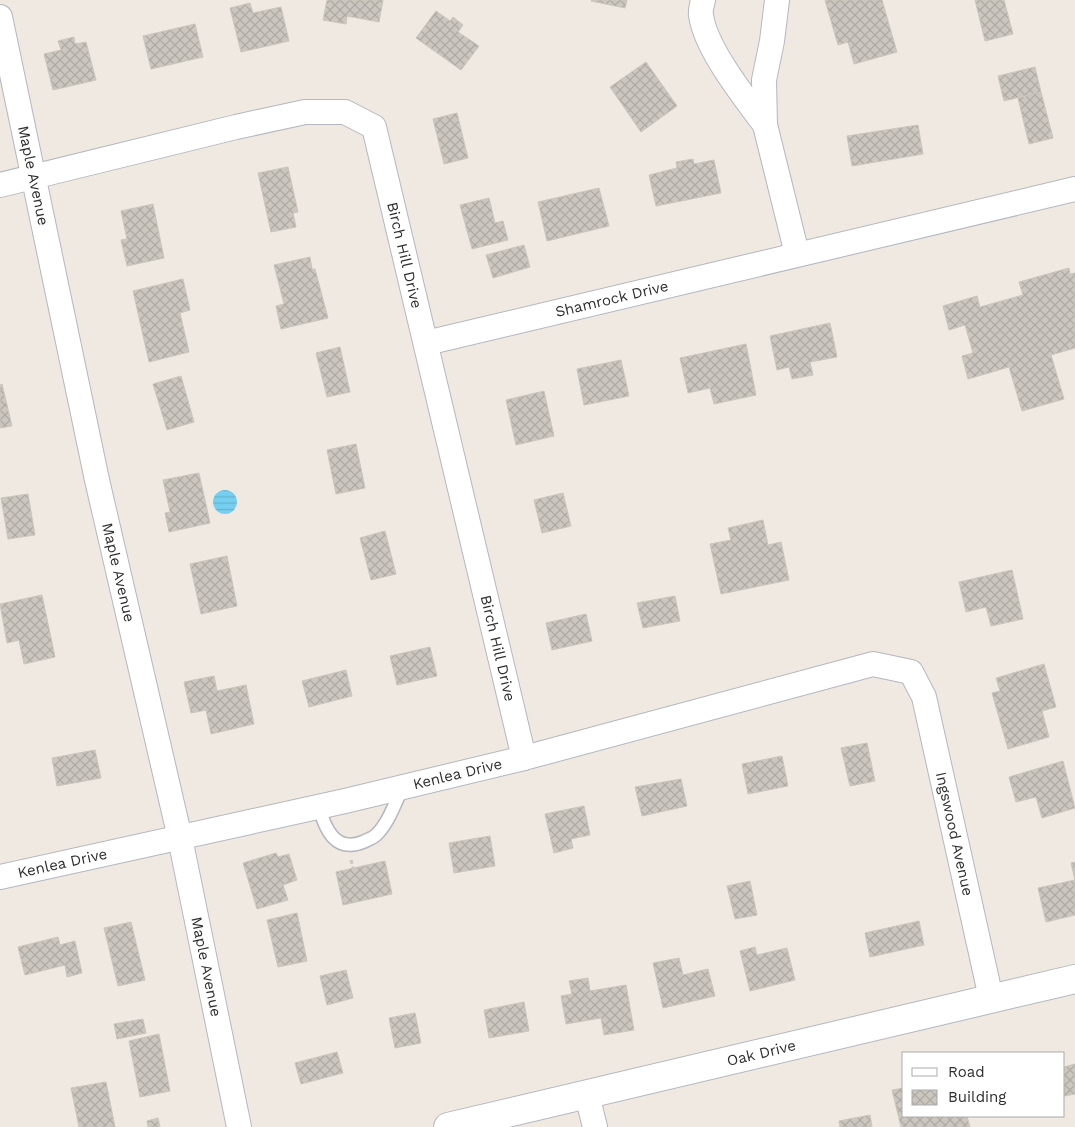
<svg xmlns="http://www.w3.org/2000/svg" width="1075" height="1127" viewBox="0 0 1075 1127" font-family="'Work Sans',sans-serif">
<defs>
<pattern id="water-rules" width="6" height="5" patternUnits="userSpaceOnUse" patternTransform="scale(1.25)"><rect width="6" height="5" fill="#75cff0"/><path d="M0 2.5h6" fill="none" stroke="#66b2ce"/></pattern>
<pattern id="building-cross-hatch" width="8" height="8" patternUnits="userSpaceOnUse" patternTransform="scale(1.25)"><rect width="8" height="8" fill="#cbc7bf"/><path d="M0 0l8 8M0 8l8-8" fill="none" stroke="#afaba4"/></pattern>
</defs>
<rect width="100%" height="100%" fill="#efe9e1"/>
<path fill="url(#water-rules)" d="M213 502a12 12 0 1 1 24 0a12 12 0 1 1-24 0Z"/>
<path fill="url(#building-cross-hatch)" stroke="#cbc5ba" d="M327,0H383L379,22L347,16L346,24L323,20Z
M592,0H627L625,8L591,1Z
M825,0H882L897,52L854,64L848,42L838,45Z
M975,0H1004L1013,34L985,41Z
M250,3L253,13L281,7L289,41L241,52L230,8Z
M436,11L450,21L453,17L463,25L458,32L479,46L461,70L416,38Z
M195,24L203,57L151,69L143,36Z
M74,37L75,44L86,42L96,80L53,90L44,54L61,50L58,41Z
M646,62L677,106L641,132L610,87Z
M1035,67L1041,92L1004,101L998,76Z
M1041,92L1053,138L1029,144L1018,98Z
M457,113L468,158L444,164L433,119Z
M918,125L923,154L852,166L847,136Z
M693,159L694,164L714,160L721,193L656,206L649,175L677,168L676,162Z
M288,167L298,212L293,213L296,227L271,232L258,173Z
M599,188L609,226L547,241L538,202Z
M489,198L495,223L503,221L508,240L472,249L460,205Z
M153,204L164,258L127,266L121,240L127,239L121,211Z
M524,245L530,267L493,278L486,255Z
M310,257L312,269H315L328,318L281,329L276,306L284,304L274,265Z
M1069,268L1070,274L1075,273V348L1051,355L1064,399L1022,411L1009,367L968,379L962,356L973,353L965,325L949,330L943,306L977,296L980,307L1023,295L1019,282Z
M183,279L190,310L180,313L189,352L149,362L133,291Z
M830,323L837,357L810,362L813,375L792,379L789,367L777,370L770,336Z
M746,344L756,395L714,404L710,388L688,393L680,358Z
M340,347L350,392L327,397L316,353Z
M621,360L629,396L584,405L577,369Z
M181,376L194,422L167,430L153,384Z
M2,384L12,426L0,428V385Z
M544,391L554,436L516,445L506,400Z
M356,444L365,488L336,494L327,450Z
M199,473L210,523L169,532L165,513L170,512L163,480Z
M563,493L571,526L542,533L534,500Z
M28,494L35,535L8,539L1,498Z
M763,520L768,545L781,542L789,580L721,594L710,544L731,540L728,528Z
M385,531L396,574L371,580L360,538Z
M227,556L237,606L201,614L190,564Z
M1012,570L1023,619L991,626L986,607L966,612L959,582Z
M42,595L55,657L24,664L19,640L7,643L0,604Z
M675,596L680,621L643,628L637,603Z
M586,614L592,641L552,650L546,623Z
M430,647L437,676L397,685L390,656Z
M1044,664L1056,707L1042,711L1049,737L1008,749L992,693L1000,691L996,678Z
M346,670L352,696L309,707L302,681Z
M214,676L217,691L246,685L254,724L211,734L206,710L191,713L184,682Z
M867,743L875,781L850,786L841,748Z
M95,750L101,778L57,786L52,758Z
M782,756L788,786L748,794L742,764Z
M1063,761L1075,808L1042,818L1036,797L1016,802L1009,777Z
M681,779L687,806L642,816L635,787Z
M584,806L590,835L571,839L573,848L554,853L545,814Z
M490,836L495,866L454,873L449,843Z
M276,853L278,857L289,854L297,880L283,885L288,900L257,909L243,863Z
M385,861L392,894L343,905L336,872Z
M1075,862V915L1046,922L1038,888L1075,880L1071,863Z
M750,881L757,915L735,919L727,886Z
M297,913L307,961L278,967L267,920Z
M919,921L924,945L870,957L865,933Z
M131,922L145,980L118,986L104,928Z
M58,937L60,945L75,941L82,973L67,977L65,965L25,975L18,947Z
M755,947L757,955L787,948L795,980L750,991L740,951Z
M679,958L683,975L708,969L715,996L663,1008L653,963Z
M346,970L353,998L327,1005L320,976Z
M588,978L590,991L626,985L634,1030L604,1035L601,1018L566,1024L561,996L572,994L569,981Z
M524,1002L529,1031L489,1038L484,1010Z
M415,1013L421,1043L395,1048L389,1018Z
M143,1019L146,1033L117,1039L114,1024Z
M159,1034L170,1091L140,1097L129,1041Z
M337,1052L343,1073L301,1084L295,1063Z
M1075,1064V1094L1064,1096V1067Z
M106,1082L115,1127H79L71,1088Z
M904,1088V1116H967L970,1127H901L892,1090Z
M870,1115L872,1127H840L839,1121Z
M158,1118L160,1127H148L147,1121Z"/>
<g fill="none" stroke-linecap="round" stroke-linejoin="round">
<g stroke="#b4b7c1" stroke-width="15">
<path id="service" d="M319,807C325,829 335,853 363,842C367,840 373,838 376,835C389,823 395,802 403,787"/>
</g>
<g stroke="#b4b7c1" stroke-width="26">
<g id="minor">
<path d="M703,0C702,5 700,11 701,15C705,48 745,98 765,125"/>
<path d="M777,0L772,41L764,80L765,125L797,254"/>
<path id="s1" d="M0,17L97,480L180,838L239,1127"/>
<path id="s2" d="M0,185L236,127L305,112H345L374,127L524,758"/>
<path id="s3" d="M426,343L1075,189"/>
<path id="s4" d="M0,877L345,801L524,758L873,664L911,672L924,697L991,998"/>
<path d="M587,1095L595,1127"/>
</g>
</g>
<g stroke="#b4b7c1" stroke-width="30">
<g id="tertiary">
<path id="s5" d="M448,1127L1075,979"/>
</g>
</g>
<path stroke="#c9c9c9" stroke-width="3" stroke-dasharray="4 2.5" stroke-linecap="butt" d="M351,860L353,868"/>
<use href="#service" stroke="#fff" stroke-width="12"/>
<use href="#minor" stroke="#fff" stroke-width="24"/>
<use href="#tertiary" stroke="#fff" stroke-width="28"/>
</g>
<g text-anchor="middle" stroke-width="5" stroke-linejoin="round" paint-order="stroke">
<g font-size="15" fill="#2e2e2e" stroke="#fff">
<text dy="5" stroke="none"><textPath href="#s1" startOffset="162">Maple Avenue</textPath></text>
<text dy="5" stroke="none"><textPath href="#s2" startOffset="518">Birch Hill Drive</textPath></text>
<text dy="5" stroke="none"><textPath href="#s3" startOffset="191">Shamrock Drive</textPath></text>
<text dy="5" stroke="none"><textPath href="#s1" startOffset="568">Maple Avenue</textPath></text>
<text dy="5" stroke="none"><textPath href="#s2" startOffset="922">Birch Hill Drive</textPath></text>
<text dy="5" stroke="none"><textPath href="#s4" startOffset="469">Kenlea Drive</textPath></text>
<text dy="5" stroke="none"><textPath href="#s4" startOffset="1106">Ingswood Avenue</textPath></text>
<text dy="5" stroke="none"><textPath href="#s4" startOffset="64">Kenlea Drive</textPath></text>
<text dy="5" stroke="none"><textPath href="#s1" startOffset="972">Maple Avenue</textPath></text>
<text dy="5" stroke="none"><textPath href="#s5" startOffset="322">Oak Drive</textPath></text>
</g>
</g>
<rect x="902" y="1052" width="162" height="65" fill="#ffffff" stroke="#ababab"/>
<rect x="912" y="1068" width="25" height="8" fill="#ffffff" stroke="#ababab"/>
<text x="948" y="1077" font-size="15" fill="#2e2e2e">Road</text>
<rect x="912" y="1090" width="25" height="15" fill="url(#building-cross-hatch)" stroke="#ababab"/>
<text x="948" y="1102" font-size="15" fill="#2e2e2e">Building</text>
</svg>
